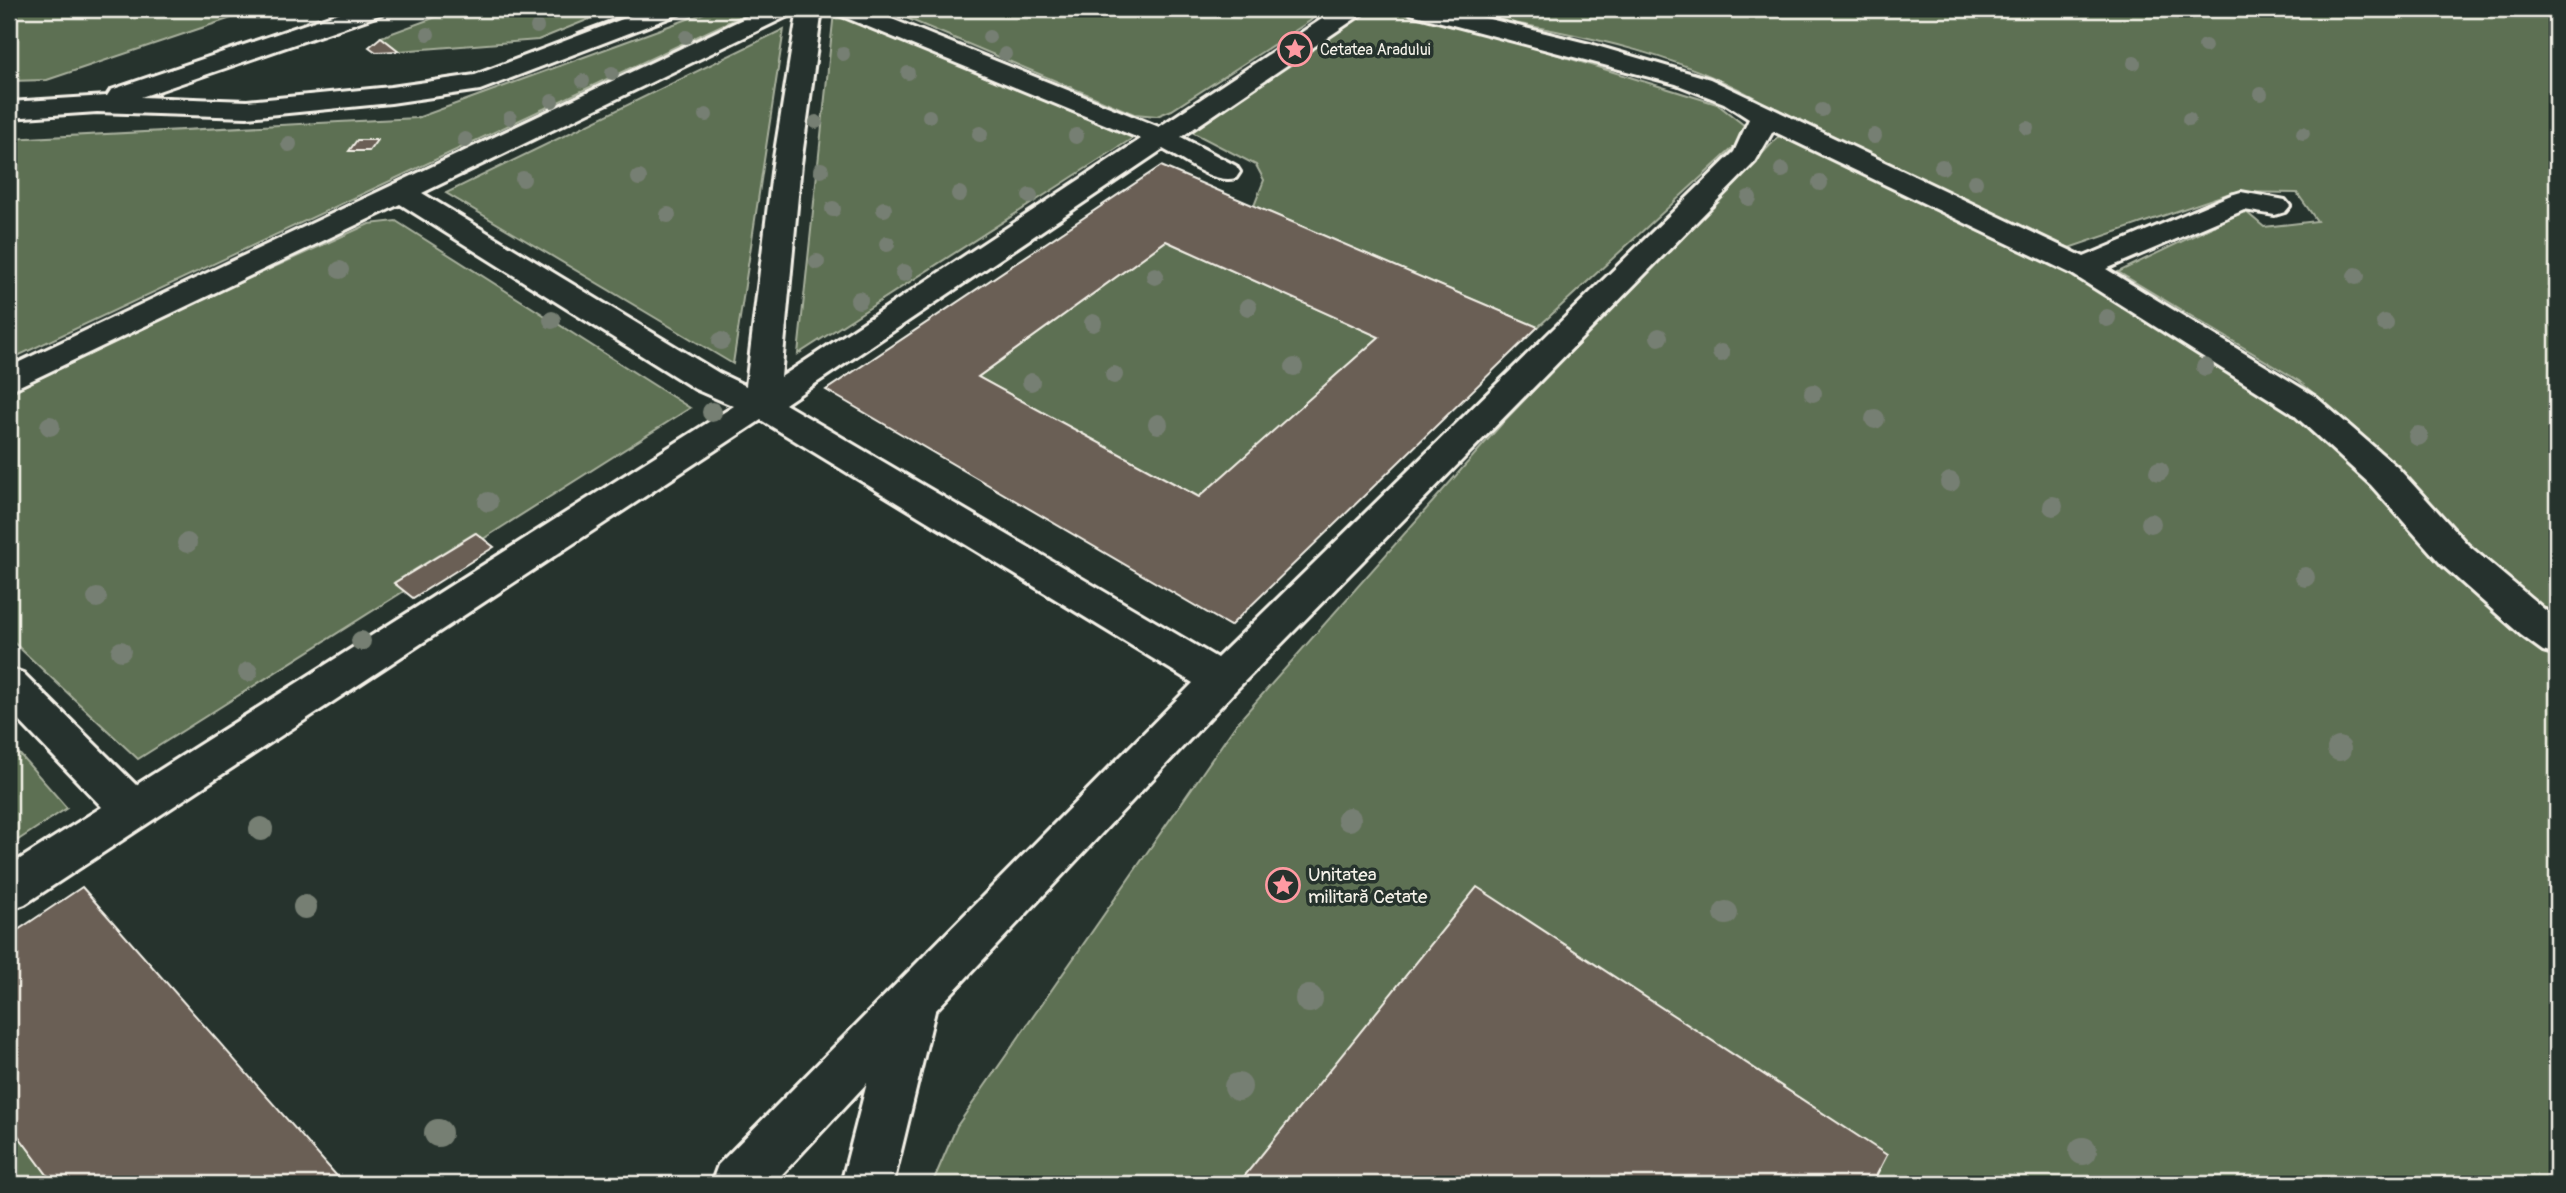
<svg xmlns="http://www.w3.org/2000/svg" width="2566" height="1193" viewBox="0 0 2566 1193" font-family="Pangolin,sans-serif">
<rect width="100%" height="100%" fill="#26332d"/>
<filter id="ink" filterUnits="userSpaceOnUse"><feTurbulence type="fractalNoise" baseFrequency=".0143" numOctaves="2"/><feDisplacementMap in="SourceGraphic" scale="14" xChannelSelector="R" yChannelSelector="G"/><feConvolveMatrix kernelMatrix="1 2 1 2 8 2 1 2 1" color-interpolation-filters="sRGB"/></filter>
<g filter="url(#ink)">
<path fill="#5d6f52" stroke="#a8b09d" stroke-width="2" d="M9,9H258L47,80L9,81Z
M458,9H614L538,40L399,51L381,37Z
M756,9L9,360V139L417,118L707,12Z
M885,9H1322L1310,21L1172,110L1157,116L1134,114Z
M1437,9H2557V622L2512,590L2358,431L2299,381L2118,272L2245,211L2264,227L2317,221L2297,193L2233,192L2063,250L1787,118C1691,49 1552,30 1437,9Z
M1381,10L1468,27L1717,104L1745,126V137L1538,327L1254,206L1264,180L1256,165L1184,128L1346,19Z
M834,12L1133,138L798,354Z
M784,29L733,364L446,193Z
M1781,134L2071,271L2275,400L2366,482L2454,578L2557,660V1184H932L957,1126L1237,723L1506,419Z
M396,221L690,408L483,539L475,533L395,582L404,591L138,759L9,638V393L195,303L369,224Z
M1166,241L1379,337L1199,497L978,377Z
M9,742L67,808L9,846Z
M9,1123L54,1184H9Z"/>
<path fill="#6a5e55" stroke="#f4f1e8" stroke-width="2" fill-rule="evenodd" d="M640,9L652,15L588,39L578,32Z
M381,37L399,51L376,52L369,47Z
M357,140H377L369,151H349Z
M1161,166L1538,327L1230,626L826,390ZM1166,241L1379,337L1199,497L978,377Z
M476,533L494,547L413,598L394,583Z
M82,887L344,1184H54L9,1123V936Z
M1477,887L1887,1155L1872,1184H1238Z"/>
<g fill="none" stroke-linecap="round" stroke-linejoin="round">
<g stroke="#f4f1e8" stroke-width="6">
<path id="minor" d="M350,9H385L382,14L141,97L247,101L391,87L475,75L649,9H682L679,14L480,90L391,103L247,117L97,112L9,118V102L107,96L111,90Z
M764,9H795L792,14L422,193L719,373L746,386L773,164L798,9H822L801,164L781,377L1141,139L837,14L834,9H867L1159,127L1337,9H1365L1362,14L1181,137L1236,166L1240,172L1236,178C1212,184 1184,160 1163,149L785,404L1217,658L1734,152L1749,119L1724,103L1676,84L1411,14L1408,9H1449L1590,44L1710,79L2084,257L2231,195L2241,192L2285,200L2290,206L2285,212L2275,215L2244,210L2106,269L2316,397L2397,467L2468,545L2557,620V655L2543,651L2521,635L2442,565L2371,485L2292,413L2072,274L1773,131L1755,162L1235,691L935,1011L893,1184H841L867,1083L773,1184H711L718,1165L1193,683L761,420L25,904L9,910V866L102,807L9,710V668L23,673L136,785L734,406L695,389L400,204L9,391V367Z"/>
</g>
<use href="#minor" fill="#26332d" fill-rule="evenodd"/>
</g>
<g fill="#767f73">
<circle cx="537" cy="27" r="7"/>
<circle cx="428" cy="34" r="7"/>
<circle cx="686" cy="37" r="7"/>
<circle cx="989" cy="37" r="7"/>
<circle cx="2205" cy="46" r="7"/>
<circle cx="843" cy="54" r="7"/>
<circle cx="1005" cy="54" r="7"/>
<circle cx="2134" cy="63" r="7"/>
<circle cx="612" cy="73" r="7"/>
<circle cx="908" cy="73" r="7"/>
<circle cx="583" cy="81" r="7"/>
<circle cx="2261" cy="94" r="7"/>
<circle cx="552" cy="101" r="7"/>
<circle cx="1822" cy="110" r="7"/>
<circle cx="706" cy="115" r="7"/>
<circle cx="929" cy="116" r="7"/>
<circle cx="510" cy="118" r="7"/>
<circle cx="2189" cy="119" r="7"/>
<circle cx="816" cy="122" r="7"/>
<circle cx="2027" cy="128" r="7"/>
<circle cx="2303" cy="133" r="7"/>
<circle cx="980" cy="134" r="8"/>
<circle cx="1076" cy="136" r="8"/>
<circle cx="1874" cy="136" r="8"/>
<circle cx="465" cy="140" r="8"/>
<circle cx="289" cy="144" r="8"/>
<circle cx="1942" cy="167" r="8"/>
<circle cx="821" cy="170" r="8"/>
<circle cx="1782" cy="170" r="8"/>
<circle cx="639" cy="178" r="8"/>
<circle cx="523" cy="179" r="8"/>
<circle cx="1975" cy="182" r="8"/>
<circle cx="1820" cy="183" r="8"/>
<circle cx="959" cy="194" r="8"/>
<circle cx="1030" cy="196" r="8"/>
<circle cx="1749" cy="198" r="8"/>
<circle cx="833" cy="209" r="8"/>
<circle cx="884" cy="209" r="8"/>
<circle cx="668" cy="215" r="8"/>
<circle cx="887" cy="244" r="8"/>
<circle cx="817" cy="262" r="8"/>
<circle cx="340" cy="270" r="9"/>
<circle cx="904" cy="273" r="9"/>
<circle cx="1155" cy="276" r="9"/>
<circle cx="2356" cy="276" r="9"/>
<circle cx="859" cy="300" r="9"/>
<circle cx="1248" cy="307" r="9"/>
<circle cx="2107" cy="318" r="9"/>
<circle cx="552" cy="320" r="9"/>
<circle cx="1093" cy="323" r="9"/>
<circle cx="2385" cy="323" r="9"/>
<circle cx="1659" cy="337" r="9"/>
<circle cx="721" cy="341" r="9"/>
<circle cx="1721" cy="353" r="9"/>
<circle cx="1294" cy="367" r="9"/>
<circle cx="2205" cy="367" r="9"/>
<circle cx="1114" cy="375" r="9"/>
<circle cx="1031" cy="382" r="9"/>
<circle cx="1813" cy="393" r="9"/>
<circle cx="712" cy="412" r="10"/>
<circle cx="1875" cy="419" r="10"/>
<circle cx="1158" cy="424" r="10"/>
<circle cx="50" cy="426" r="10"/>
<circle cx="2418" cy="436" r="10"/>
<circle cx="2159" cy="471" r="10"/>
<circle cx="1950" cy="482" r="10"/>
<circle cx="488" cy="502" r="10"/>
<circle cx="2053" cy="506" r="10"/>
<circle cx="2151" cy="523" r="10"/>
<circle cx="187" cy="543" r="10"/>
<circle cx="2305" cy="577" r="10"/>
<circle cx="97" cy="598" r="10"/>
<circle cx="361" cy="641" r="10"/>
<circle cx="121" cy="651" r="10"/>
<circle cx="248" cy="672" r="10"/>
<circle cx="2339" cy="749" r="12"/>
<circle cx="1349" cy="819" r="12"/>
<circle cx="261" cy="829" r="12"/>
<circle cx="305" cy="907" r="12"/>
<circle cx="1726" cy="913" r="12"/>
<circle cx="1309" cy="999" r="14"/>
<circle cx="1238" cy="1087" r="14"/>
<circle cx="438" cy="1133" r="14"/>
<circle cx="2083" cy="1151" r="14"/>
</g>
</g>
<defs>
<g id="sight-ring" transform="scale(1.75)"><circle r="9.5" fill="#26332d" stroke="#ff9aa2" stroke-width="1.5"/><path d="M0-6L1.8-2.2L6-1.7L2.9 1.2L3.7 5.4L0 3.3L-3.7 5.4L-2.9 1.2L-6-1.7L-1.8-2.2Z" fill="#ff9aa2"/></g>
</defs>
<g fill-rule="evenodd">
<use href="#sight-ring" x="1295" y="49"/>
<use href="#sight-ring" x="1283" y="885"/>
</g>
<g text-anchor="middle" stroke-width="7" stroke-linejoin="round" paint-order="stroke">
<g font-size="16" fill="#f4f1e8" stroke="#26332d" text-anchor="start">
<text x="1320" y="55">Cetatea Aradului</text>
</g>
<g font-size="19" fill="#f4f1e8" stroke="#26332d" text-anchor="start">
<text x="1308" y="881">Unitatea<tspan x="1308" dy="22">militară Cetate</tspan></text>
</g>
</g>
<rect width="2566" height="1193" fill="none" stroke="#26332d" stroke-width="35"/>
<rect x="18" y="18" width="2531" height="1158" fill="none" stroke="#f4f1e8" stroke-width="2.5" filter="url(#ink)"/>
</svg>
